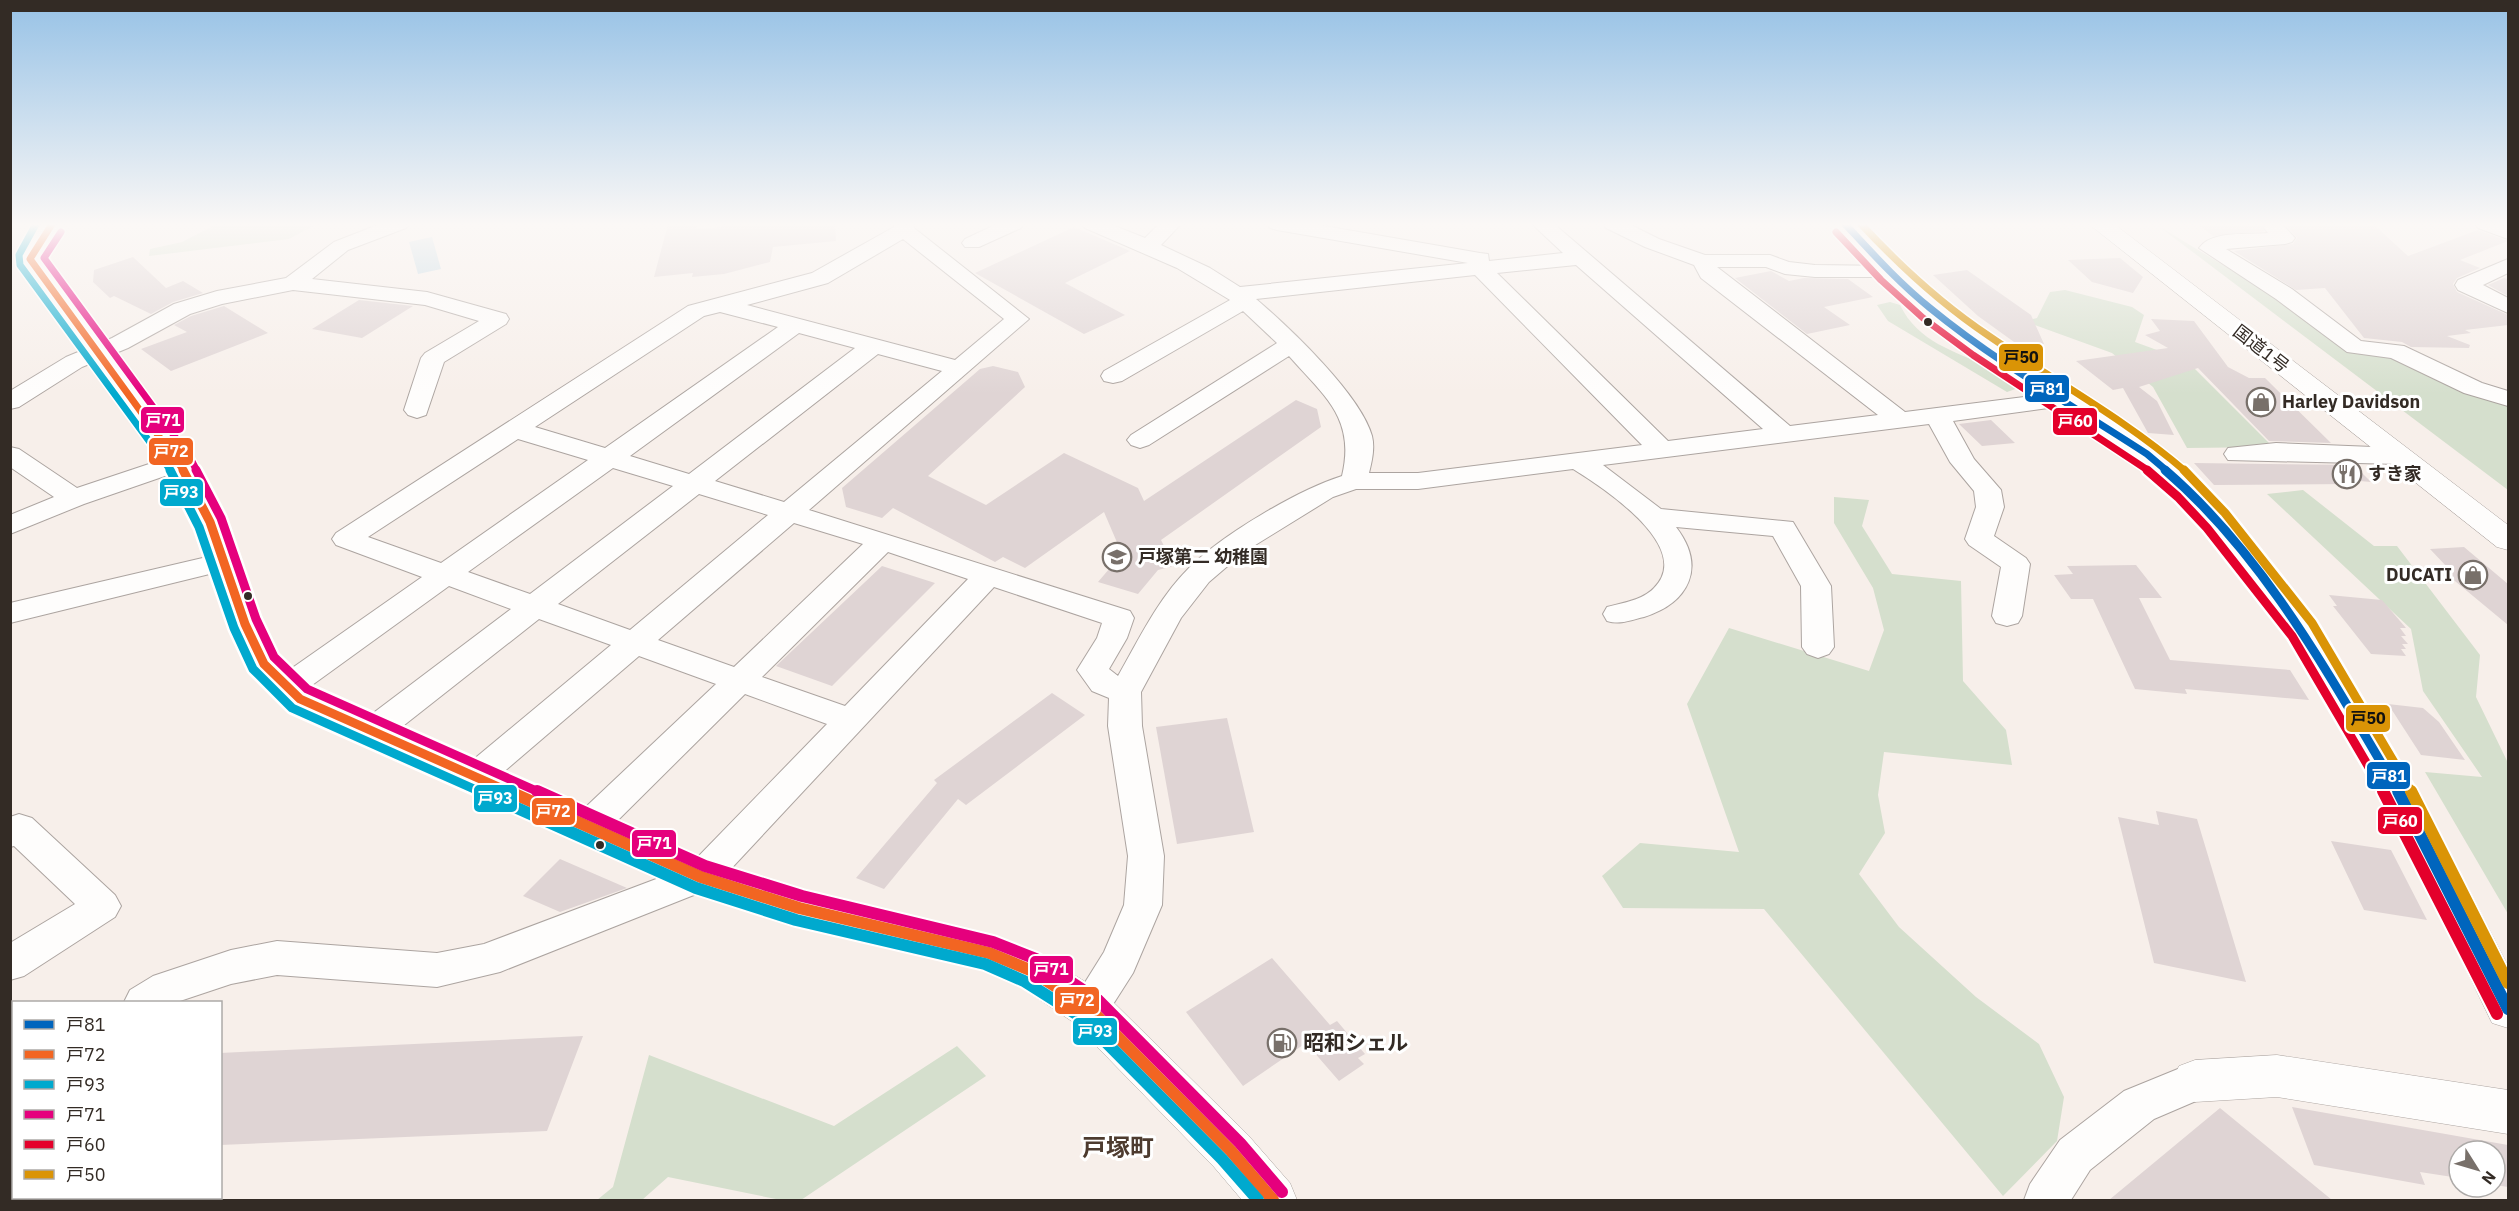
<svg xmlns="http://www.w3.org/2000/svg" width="2519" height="1211" viewBox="0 0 2519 1211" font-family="'IBM Plex Sans','Noto Sans JP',sans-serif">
<rect width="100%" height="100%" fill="#f7efea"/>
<path fill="#d5dfcd" d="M217,224H309L313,226L289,239L149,256L150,249L182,242Z
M2157,225L2269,293L2351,353L2396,356L2472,393L2508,406V490Z
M2065,290L2132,307L2144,315L2135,342L2187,361L2273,447L2187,448L2153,387L2112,353L2024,321L2037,318L2050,292Z
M1890,302L1900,305C1918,342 1954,351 1989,367C2000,372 2010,380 2021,387L2007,392L1888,321L1877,305Z
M2303,490L2374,546H2397L2480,655L2476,697L2508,763V914L2425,772L2482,777L2423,691L2411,629L2267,494Z
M1834,497L1869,500L1862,526L1892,574L1961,581L1963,681L2006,730L2012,765L1884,752L1878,795L1885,833L1859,874L1899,927L1976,997L2039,1044L2064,1097L2057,1141L2003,1196L1764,909L1623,908L1602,876L1640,843L1739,852L1687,704L1729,628L1869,671L1884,630L1873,588L1834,523Z
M957,1046L986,1076L801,1200H781L668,1177L642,1200H597L613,1187L649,1055L834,1126Z"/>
<path fill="#bed6e2" d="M432,237L441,269L418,274L409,242Z"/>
<path fill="#dfd4d4" d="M668,224H698L697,229L753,224H835L836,241L773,247L770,262L724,274L692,277L693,273L654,277Z
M2197,224H2263L2264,231L2213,236Z
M2285,224H2373L2408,256L2478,230L2508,241L2460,260L2480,268L2457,278L2453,284L2457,292L2508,315V325L2465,330L2471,333L2447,336L2470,345L2469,348L2411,347L2402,342L2364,338L2325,288L2296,290L2234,251L2293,244L2297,238Z
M1074,227L1130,251L1065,283L1125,315L1084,334L975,273Z
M133,257L166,288L183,281L203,293L173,302L151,314L114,296L110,298L93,282L94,270Z
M2120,258L2143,277L2133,293L2092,282L2068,260Z
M1967,270L2031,315L2044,344L2021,347L1978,316L1933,275Z
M1771,271L1789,281L1804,278L1848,279L1873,297L1824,307L1850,325L1807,334L1735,278Z
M2504,278L2508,279V296L2488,285Z
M359,300L413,306L362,338L312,329Z
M224,306L268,333L171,371L141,349L187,332L174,325L191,316Z
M2151,319L2194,321L2228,367L2249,378H2265L2331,443L2269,441L2198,368L2139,387L2157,401L2174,435L2148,433L2123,388L2113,390L2076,361L2168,348L2145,335L2160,331Z
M993,366L1018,372L1025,387L928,476L986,505L1064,453L1138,488L1144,501L1296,400L1317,409L1321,427L1161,540L1174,566L1158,570L1138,594L1098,582L1122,554L1104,512L1025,568L1003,557L995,562L893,508L882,518L846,507L842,488L980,369Z
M1991,420L2015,443L1982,446L1959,424Z
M2194,463L2354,465L2371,482L2349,480L2351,484L2214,485Z
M2464,547L2508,584V625L2438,567H2447L2430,549Z
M2136,565L2162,598H2139L2170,660L2290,670L2309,700L2185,689L2187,694L2135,689L2093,599H2071L2054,575L2073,574L2067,566Z
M882,566L935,583L832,686L776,666Z
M2329,595L2382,600L2406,628H2400L2406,636H2401L2408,644H2402L2406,649H2401L2406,656L2371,654L2333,606H2337Z
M1052,693L1085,715L966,805L958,799L884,889L856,878L937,783L934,780Z
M2388,704L2423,708L2439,722L2465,760L2421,755Z
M1227,718L1254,832L1177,844L1156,727Z
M2156,811L2197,819L2246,982L2154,963L2118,817L2159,825Z
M2331,841L2391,850L2427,920L2364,910Z
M560,859L627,888L560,912L523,896Z
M1272,958L1330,1025L1337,1021L1365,1054L1358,1058L1364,1064L1339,1081L1306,1043L1243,1086L1186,1012Z
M583,1036L547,1131L220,1145V1053Z
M2292,1107L2508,1145V1187L2495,1185V1151H2459V1178L2420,1172L2425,1185L2314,1165Z
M2220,1108L2332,1200H2109Z"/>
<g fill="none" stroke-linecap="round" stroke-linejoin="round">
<g stroke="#aca4a0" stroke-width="2">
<path id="street" d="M380,224H409L406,228L348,250L312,279L427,292L506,314L509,319L506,324L444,362L426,415L417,418L408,415L404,410L421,358L425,353L479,321L425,305L293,290L222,304L190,314L128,348L82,367L19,407L10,409V391L66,357L112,338L174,304L217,291L286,278L334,242Z
M894,224H914V228L1029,319L809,510L1130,611L1134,618L1127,638L1109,669L1118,676C1139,639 1158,599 1188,569C1221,535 1298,490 1342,476C1356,418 1324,396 1289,356L1149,445L1140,448L1131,445L1127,440L1131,435L1277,343L1243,311L1122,381L1113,383L1104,381L1101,376L1104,371L1230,300L1177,268L1085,228L1082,224H1110L1145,238L1159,224H1181L1161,245L1210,268L1240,287L1468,263L1277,230L1270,228L1267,224H1313L1480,253L1488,254L1489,261L1563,253L1532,224H1554L1790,426L1878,415L1701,278L1694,265L1645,247L1606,228L1603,224H1629L1659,239L1705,255H1770L1789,262L1815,265L1890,266L1898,267L1901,272L1898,277H1815L1785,274L1766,267H1717L1905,412L2063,392L2072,394L2075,399L2072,404L2063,406L1953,421L1974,459L2001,490L2004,507L1994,536L2026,558L2030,564L2022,616L2018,623L2007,626L1996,623L1992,616L2001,567L1969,545L1965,539L1976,507L1974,491L1950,462L1929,424L1603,465L1661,509L1793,522L1831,586L1834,647L1829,654L1818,658L1807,654L1802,647L1801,586L1773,536L1676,527C1707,567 1689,603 1644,617C1631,620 1621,625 1607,621L1603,614L1607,607C1622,603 1643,600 1654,588C1695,547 1602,487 1573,469L1418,489H1356L1333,497L1244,552L1209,582L1181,618L1141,692L1142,726L1164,856L1162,905L1133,973L1103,1020L1089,1026L1075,1020L1069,1008L1104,952L1124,905L1128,856L1108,726L1109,698L1092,691L1077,670L1097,638L1102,623L994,587L714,887L500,972L437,987L277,975L231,984L177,1002H124L130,990L153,976L231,950L277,941L437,953L484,944L688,867L827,724L745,694L600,838L587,842L574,838L569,828L574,818L716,684L639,656L486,787L474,791L462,787L457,778L462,769L611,645L539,619L384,741L372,744L360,741L355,732L360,723L511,609L449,586L297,696L286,699L275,696L270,688L275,680L422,577L336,545L332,539L336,533L688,306L812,273L894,227ZM903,239L1004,319L955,360L747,305L828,283ZM1576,265L1763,429L1668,441L1497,273ZM1475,275L1642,445L1418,473H1369C1372,461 1375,448 1372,436C1361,395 1289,327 1256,299ZM720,312L778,327L605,448L535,427L704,316ZM799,333L855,348L689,474L630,456ZM878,354L942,371L784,502L715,481ZM518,439L588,460L441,563L368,537ZM613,468L673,486L530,594L468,572ZM699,494L768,515L630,630L558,604ZM794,523L863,544L734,667L658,640ZM888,552L968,579L845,706L762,677Z
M997,224H1024L1021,228L979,247H965L962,243L965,239Z
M2266,224H2282L2295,238L2292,242L2285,244L2226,249L2292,289L2361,341L2404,346L2482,383L2508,391V406L2464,393L2391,358L2347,352L2276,299L2199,248C2212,230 2248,235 2268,233L2264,228Z
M2475,224L2508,226V239L2478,228Z
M2508,259V273L2483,285L2508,298V313L2458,290L2455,285L2458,280Z
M2276,443L2398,448L2407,450L2411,456L2407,462L2398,464L2228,460L2224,454L2228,448Z
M10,447L19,449L77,488L179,454L188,456L192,462L188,468L84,504L10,534V515L54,497L10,467Z
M224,553L234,556L238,562L234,568L10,623V603Z
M19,814L32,818L115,895L121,906L115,917L24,976L10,980V943L75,904L14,846L10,847V817Z
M2195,1062L2210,1067L2216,1081L2210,1095L2154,1119L2090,1170L2071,1200H2024L2030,1184L2060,1140L2124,1091Z
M14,1068V1107L10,1108V1069Z"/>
</g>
<g stroke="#aca4a0" stroke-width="1">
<path id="secondary" d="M40,224H63L42,259L194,462L225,522L262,624L278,657L313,690L712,864L799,891L989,935L1045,957L1105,994L1248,1135L1290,1183L1297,1200H1242L1214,1167L1073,1022L1015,983L983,970L799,925L687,889L287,708L247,664L228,624L195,522L165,463L18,259Z
M2277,1055L2508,1090V1134L2277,1097L2195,1102L2179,1096L2172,1081L2179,1066L2195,1060Z"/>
</g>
<g stroke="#aca4a0" stroke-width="1">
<path id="highway" d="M1834,224H1858L1898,267L1939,303L1989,340L2157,448L2197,482L2227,513L2314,621L2421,797L2508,966V1028L2492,1023L2390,811L2289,635L2205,527L2175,494L2137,460L1971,350L1921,313L1882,277Z
M2089,224H2114L2508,525V550L2497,547Z"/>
</g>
<use href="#street" fill="#fefdfc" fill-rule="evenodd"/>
<use href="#secondary" fill="#fefdfc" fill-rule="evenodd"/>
<use href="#highway" fill="#fefdfc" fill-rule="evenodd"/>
<g stroke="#fff" stroke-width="10">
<path id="bus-1-far2" d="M1845,224C1872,253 1899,283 1930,308C1997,363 2075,407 2147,454L2167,471"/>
</g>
<g stroke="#fff" stroke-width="14">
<path id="bus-1-far1" d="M2165,470C2267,558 2331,679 2399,793"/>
</g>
<g stroke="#fff" stroke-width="16">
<path id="bus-1" d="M2398,791L2508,1009"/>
</g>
<g stroke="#fff" stroke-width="10">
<path id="bus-2-far2" d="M52,224L30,259L184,471"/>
</g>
<g stroke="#fff" stroke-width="14">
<path id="bus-2-far1" d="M183,470L210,522L245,624L264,664L300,699L512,793"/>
</g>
<g stroke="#fff" stroke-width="16">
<path id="bus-2" d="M508,791L701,877L799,908L989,953L1030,970L1089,1008L1231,1151L1273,1200"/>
</g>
<g stroke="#fff" stroke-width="10">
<path id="bus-3-far2" d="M36,224L19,255L20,265L171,471"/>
</g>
<g stroke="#fff" stroke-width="14">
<path id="bus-3-far1" d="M170,470L199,527L234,628L253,669L292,708L483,793"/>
</g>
<g stroke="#fff" stroke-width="16">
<path id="bus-3" d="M479,791L696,888L796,920L985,964L1024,981L1081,1017L1222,1159L1258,1200"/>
</g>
<g stroke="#fff" stroke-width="10">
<path id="bus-4-far2" d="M61,232L44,258L189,456L197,471"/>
</g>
<g stroke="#fff" stroke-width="14">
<path id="bus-4-far1" d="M196,470L221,518L256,619L274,657L307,689L541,793"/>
</g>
<g stroke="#fff" stroke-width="16">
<path id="bus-4" d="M537,791L705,866L802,896L993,942L1036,959L1098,1000L1240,1143L1282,1192"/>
</g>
<g stroke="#fff" stroke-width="10">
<path id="bus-5-far2" d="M1836,232L1881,280L1923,318L1973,355L2149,471"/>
</g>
<g stroke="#fff" stroke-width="14">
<path id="bus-5-far1" d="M2147,470L2178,497L2207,528L2292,636L2384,793"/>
</g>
<g stroke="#fff" stroke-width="16">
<path id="bus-5" d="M2383,791L2497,1014"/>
</g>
<g stroke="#fff" stroke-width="10">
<path id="bus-6-far2" d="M1861,224C1900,266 1941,304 1989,336C2054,381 2125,419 2185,471"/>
</g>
<g stroke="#fff" stroke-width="14">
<path id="bus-6-far1" d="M2184,470L2225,513L2312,623L2412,793"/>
</g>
<g stroke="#fff" stroke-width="16">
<path id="bus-6" d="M2411,791L2508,983"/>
</g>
<use href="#bus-1-far2" stroke="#0065bd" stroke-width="7"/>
<use href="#bus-1-far1" stroke="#0065bd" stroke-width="9"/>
<use href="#bus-1" stroke="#0065bd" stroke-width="12"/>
<use href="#bus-2-far2" stroke="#f26522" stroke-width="7"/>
<use href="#bus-2-far1" stroke="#f26522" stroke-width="9"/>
<use href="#bus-2" stroke="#f26522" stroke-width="12"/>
<use href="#bus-3-far2" stroke="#00a9ce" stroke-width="7"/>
<use href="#bus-3-far1" stroke="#00a9ce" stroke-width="9"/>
<use href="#bus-3" stroke="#00a9ce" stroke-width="12"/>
<use href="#bus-4-far2" stroke="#e5007d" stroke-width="7"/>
<use href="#bus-4-far1" stroke="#e5007d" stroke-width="9"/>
<use href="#bus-4" stroke="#e5007d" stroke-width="12"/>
<use href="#bus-5-far2" stroke="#e4002b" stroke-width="7"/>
<use href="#bus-5-far1" stroke="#e4002b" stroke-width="9"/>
<use href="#bus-5" stroke="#e4002b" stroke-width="12"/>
<use href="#bus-6-far2" stroke="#da9406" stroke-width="7"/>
<use href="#bus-6-far1" stroke="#da9406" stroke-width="9"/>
<use href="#bus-6" stroke="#da9406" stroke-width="12"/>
</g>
<linearGradient id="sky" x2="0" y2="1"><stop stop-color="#97c2e6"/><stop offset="0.57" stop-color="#fbf8f6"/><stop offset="1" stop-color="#fbf8f6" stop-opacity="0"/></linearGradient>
<rect width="2519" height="394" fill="url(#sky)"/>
<defs>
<g id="shop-ring" transform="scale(1.5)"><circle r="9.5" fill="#fff" stroke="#78706a" stroke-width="1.5"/><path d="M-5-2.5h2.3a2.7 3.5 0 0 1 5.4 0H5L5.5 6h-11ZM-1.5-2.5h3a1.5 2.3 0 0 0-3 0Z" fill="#78706a"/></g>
<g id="restaurant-ring" transform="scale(1.5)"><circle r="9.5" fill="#fff" stroke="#78706a" stroke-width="1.5"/><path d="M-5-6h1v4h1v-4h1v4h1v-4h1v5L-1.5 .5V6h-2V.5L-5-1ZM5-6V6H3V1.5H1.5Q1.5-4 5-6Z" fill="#78706a"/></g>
<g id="school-ring" transform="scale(1.5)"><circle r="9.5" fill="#fff" stroke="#78706a" stroke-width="1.5"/><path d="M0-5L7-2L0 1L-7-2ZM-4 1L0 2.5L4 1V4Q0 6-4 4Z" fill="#78706a"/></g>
<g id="fuel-ring" transform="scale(1.5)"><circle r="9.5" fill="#fff" stroke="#78706a" stroke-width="1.5"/><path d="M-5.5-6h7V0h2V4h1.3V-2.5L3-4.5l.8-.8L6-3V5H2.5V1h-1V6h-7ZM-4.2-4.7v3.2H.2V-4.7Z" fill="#78706a"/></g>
</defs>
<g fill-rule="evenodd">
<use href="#shop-ring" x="2261" y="402"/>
<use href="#restaurant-ring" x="2347" y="474"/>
<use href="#school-ring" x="1117" y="557"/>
<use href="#shop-ring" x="2473" y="575"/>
<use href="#fuel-ring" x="1282" y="1043"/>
</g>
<g fill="#332b25" stroke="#fff" stroke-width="2">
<circle cx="1928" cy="322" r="5"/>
<circle cx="248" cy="596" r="5"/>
<circle cx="600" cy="845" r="5"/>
</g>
<g text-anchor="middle" stroke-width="6" stroke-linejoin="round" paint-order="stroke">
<g font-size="18" fill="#332b25" stroke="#fff">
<text transform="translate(2261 349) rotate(38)" y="6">国道1号</text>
</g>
<g font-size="18" font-weight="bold" fill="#332b25" stroke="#fff" text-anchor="start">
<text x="2282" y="408">Harley Davidson</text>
<text x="2368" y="480">すき家</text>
<text x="1138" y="563">戸塚第二 幼稚園</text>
<text x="2452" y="581" text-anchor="end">DUCATI</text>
</g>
<g font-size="21" font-weight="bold" fill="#332b25" stroke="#fff" text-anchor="start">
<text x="1303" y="1050">昭和シェル</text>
</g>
<g font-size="24" font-weight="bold" fill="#4d3b2f" stroke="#fff">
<text x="1118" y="1156">戸塚町</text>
</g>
</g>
<g stroke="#fff" stroke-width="2">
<rect x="1998" y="343" width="46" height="29" rx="6" fill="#da9406"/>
<rect x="2024" y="374" width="46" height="29" rx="6" fill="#0065bd"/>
<rect x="140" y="406" width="45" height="28" rx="6" fill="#e5007d"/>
<rect x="2052" y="407" width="46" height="29" rx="6" fill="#e4002b"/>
<rect x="148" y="437" width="46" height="29" rx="6" fill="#f26522"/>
<rect x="159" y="478" width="45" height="29" rx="6" fill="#00a9ce"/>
<rect x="2345" y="704" width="46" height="29" rx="6" fill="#da9406"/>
<rect x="2366" y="761" width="45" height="29" rx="6" fill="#0065bd"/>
<rect x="473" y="784" width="45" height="29" rx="6" fill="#00a9ce"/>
<rect x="531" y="797" width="45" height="29" rx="6" fill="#f26522"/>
<rect x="2377" y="806" width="46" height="29" rx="6" fill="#e4002b"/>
<rect x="631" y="829" width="46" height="29" rx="6" fill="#e5007d"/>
<rect x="1029" y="955" width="45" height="29" rx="6" fill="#e5007d"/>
<rect x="1054" y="986" width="46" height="29" rx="6" fill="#f26522"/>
<rect x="1072" y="1017" width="46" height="29" rx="6" fill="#00a9ce"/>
</g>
<g font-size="16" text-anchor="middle" font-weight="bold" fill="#fff">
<text x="2047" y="395">戸81</text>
<text x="163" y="426">戸71</text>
<text x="2075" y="427">戸60</text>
<text x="171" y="457">戸72</text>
<text x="181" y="498">戸93</text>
<text x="2389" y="782">戸81</text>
<text x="495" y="804">戸93</text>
<text x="553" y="817">戸72</text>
<text x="2400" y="827">戸60</text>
<text x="654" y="849">戸71</text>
<text x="1051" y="975">戸71</text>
<text x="1077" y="1006">戸72</text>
<text x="1095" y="1037">戸93</text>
</g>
<g font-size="16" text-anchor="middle" font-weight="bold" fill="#111">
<text x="2021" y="363">戸50</text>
<text x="2368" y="724">戸50</text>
</g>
<rect width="2519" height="1211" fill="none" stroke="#332b25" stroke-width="24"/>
<rect x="12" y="1001" width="210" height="198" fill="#ffffff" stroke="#adaaa8" stroke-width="1.5"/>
<rect x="24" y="1020" width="30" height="9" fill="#0065bd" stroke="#adaaa8" stroke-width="1.5"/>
<text x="66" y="1031" font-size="18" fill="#332b25">戸81</text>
<rect x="24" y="1050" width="30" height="9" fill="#f26522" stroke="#adaaa8" stroke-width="1.5"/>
<text x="66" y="1061" font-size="18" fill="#332b25">戸72</text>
<rect x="24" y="1080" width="30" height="9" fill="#00a9ce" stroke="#adaaa8" stroke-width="1.5"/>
<text x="66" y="1091" font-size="18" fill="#332b25">戸93</text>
<rect x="24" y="1110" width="30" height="9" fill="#e5007d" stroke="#adaaa8" stroke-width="1.5"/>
<text x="66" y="1121" font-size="18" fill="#332b25">戸71</text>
<rect x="24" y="1140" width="30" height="9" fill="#e4002b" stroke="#adaaa8" stroke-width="1.5"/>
<text x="66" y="1151" font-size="18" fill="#332b25">戸60</text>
<rect x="24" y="1170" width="30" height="9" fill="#da9406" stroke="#adaaa8" stroke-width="1.5"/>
<text x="66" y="1181" font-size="18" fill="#332b25">戸50</text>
<g transform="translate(2477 1169) rotate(127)"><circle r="28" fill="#ffffff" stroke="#adaaa8" stroke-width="1.5"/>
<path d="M0-4.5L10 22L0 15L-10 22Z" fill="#78706a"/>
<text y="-9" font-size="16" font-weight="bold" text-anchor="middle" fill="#332b25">N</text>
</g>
</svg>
